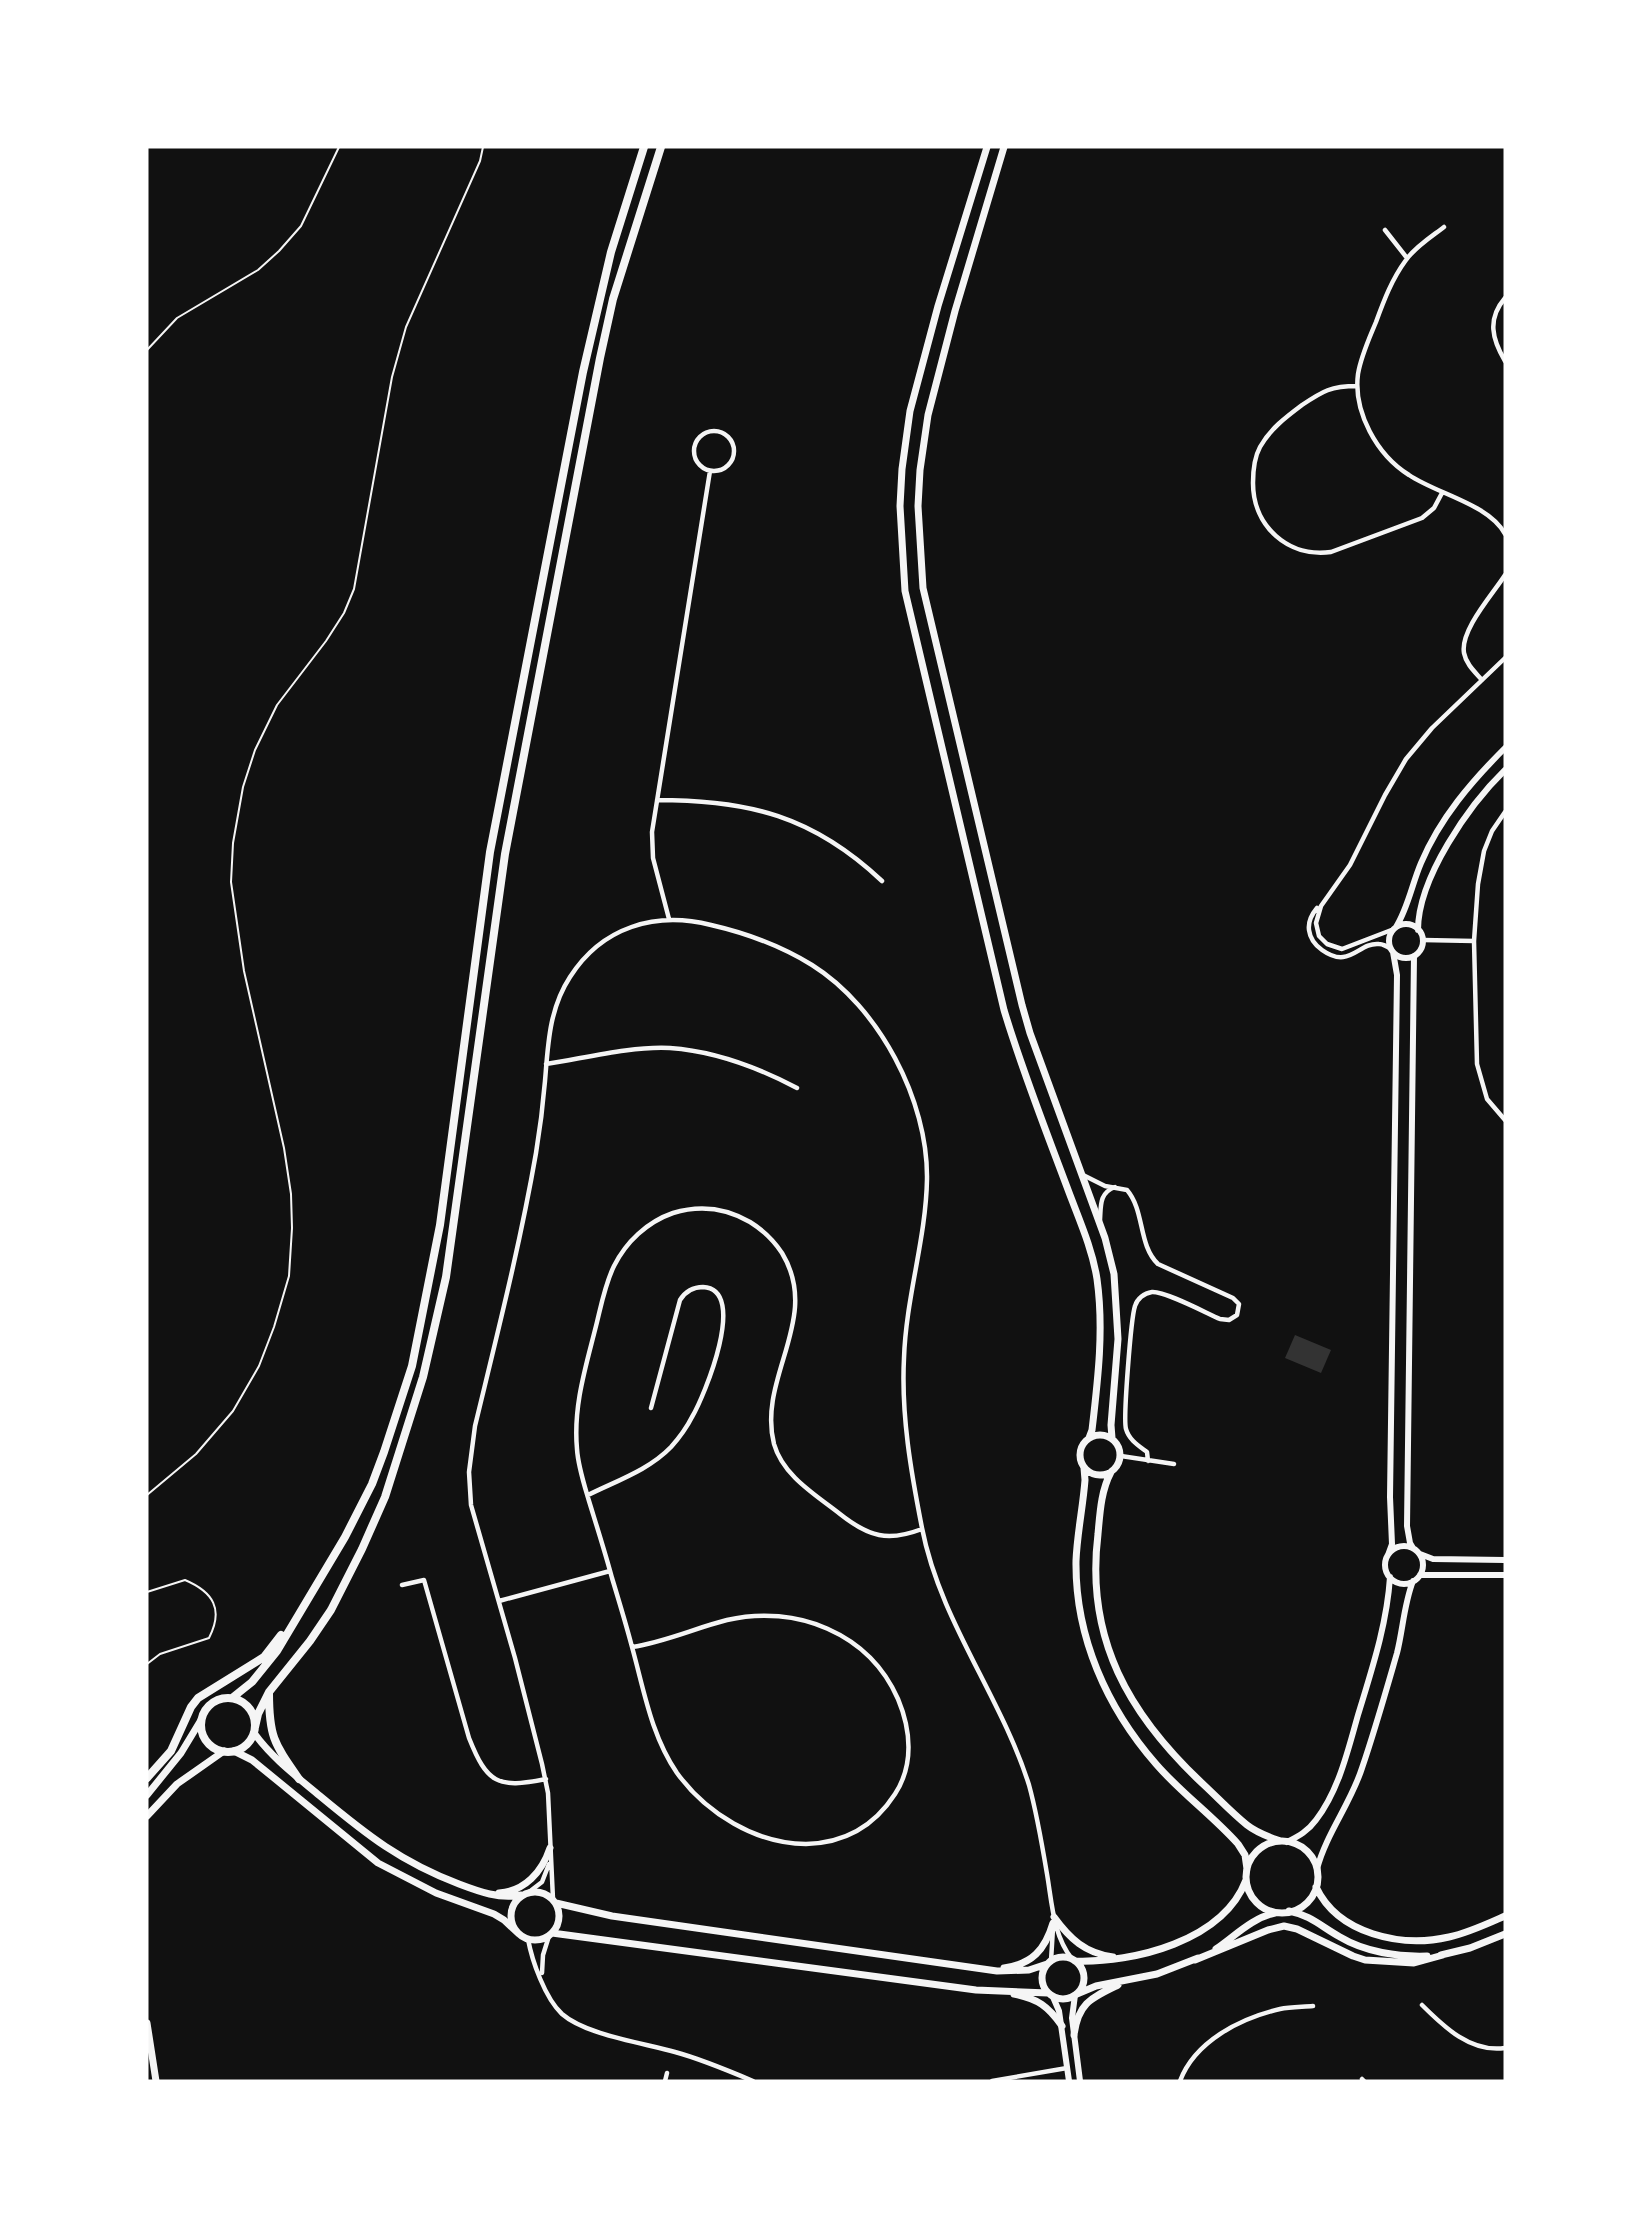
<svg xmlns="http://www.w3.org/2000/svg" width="1652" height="2228" viewBox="0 0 1652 2228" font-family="Helvetica,sans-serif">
<rect width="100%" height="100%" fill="#111"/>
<path fill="#333" d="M1295,1335L1331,1350L1321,1373L1285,1358Z"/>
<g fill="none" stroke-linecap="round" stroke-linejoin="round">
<path stroke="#f5f5f5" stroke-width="2" d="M147,350L177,318L258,270L279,251L301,226L339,147
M147,1495L196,1454L233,1411L259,1366L274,1327L289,1276L292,1228L291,1194L284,1148L244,971L231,882L233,843L243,787L255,750L277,705L326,641L344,613L354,589L392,377L406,327L480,161L483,147
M147,1592L185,1580C213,1592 224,1609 209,1638L160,1654L147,1664"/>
<path stroke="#f5f5f5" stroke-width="4.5" d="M1444,227C1431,237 1415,247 1406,260C1392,279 1384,300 1376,322C1369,339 1361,356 1358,374C1353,412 1377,455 1409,475C1437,494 1489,504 1505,534
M1385,230L1407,258
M1505,298C1487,319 1492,339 1505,361
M1357,386C1331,386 1323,391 1302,405C1286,417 1270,429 1260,447C1254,458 1253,470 1253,483C1253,526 1288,558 1331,552L1422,518L1434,508L1442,493
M694 451a20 20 0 1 1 40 0a20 20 0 1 1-40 0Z
M1482,680C1475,672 1466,664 1464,653C1460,630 1493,594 1505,575
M657,800C749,800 813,816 882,881
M1505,812L1492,831L1484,851L1478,884L1474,941L1477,1064L1487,1099L1505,1120
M1317,908C1312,914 1308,922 1309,930C1310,938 1315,945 1322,950C1350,970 1358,942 1379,944C1384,944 1388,947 1392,950
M669,919L653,858L652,832L710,471
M1394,929L1342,949L1327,944L1319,936L1316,923L1321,906L1350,865L1385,795L1406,759L1432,728L1505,658
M1423,940L1474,941
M546,1064C585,1058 631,1046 670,1048C713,1051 759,1068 797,1088
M1083,1175L1105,1186L1127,1190C1145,1211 1138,1245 1158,1264L1233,1298L1239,1304L1237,1315L1229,1320L1220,1319C1206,1313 1165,1291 1152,1292C1144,1293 1137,1299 1135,1306C1131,1318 1123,1419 1126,1429C1129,1440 1139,1446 1147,1452L1148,1461
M1100,1220C1101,1206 1099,1193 1115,1187
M1121,1456L1174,1464
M588,1495C616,1481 649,1470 671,1447C679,1438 687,1427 692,1417C704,1397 749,1289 703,1287C693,1287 685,1292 680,1300L651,1408
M402,1585L424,1580L469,1738C487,1783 497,1789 546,1779
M499,1601L610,1571
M632,1647C665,1642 695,1628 727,1620C796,1604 869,1633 898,1699C911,1730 914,1765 895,1794C875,1825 845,1843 806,1844C756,1844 706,1813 677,1773C651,1735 644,1690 632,1647C626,1624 619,1601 612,1578C605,1552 597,1527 589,1501C584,1484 578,1466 577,1449C573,1406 586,1366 596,1326C601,1306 605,1284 614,1266C626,1242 647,1222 673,1213C699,1205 726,1208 750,1222C763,1230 774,1241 782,1253C822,1319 757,1377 774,1444C783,1476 816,1495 840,1514C869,1537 888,1542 922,1529
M529,1892L542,1882L549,1864
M553,1899L548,1793L542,1764L515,1658L471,1505L469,1472L475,1426C497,1335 520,1245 536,1153C540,1129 543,1105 545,1081C548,1045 549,1009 570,977C602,927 655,911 711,925C746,933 781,946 812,965C879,1007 928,1100 927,1179C926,1239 906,1297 904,1358C901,1415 911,1472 922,1528C940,1621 1001,1696 1029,1785C1037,1814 1042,1844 1047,1874C1052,1903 1053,1935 1072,1959
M528,1939C532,1961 545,1998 562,2014C586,2035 643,2043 675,2052C701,2059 727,2070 753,2081
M1051,1961L1053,1928
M542,1973L543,1955L549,1936
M1422,2005C1444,2027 1471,2053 1505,2048
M1362,2079L1364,2081
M665,2081L667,2073
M992,2081L1067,2068
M1180,2081C1195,2041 1241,2018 1280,2009C1290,2007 1302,2007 1313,2006"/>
<path stroke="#f5f5f5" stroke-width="6" d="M1389 941a17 17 0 1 1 34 0a17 17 0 1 1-34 0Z
M1396,927C1408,908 1412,884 1421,863C1440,818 1471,782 1505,748
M1418,930C1418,878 1469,805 1505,770
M1385 1565a19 19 0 1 1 38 0a19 19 0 1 1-38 0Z
M1413,1548L1410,1543L1407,1526L1414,956
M1420,1554L1433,1559L1505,1560
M1388,1555L1392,1544L1390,1497L1397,975L1393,952
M1420,1575H1505
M1287,1842C1299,1836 1308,1831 1316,1820C1339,1790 1348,1750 1358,1715C1372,1669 1387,1624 1390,1577
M1317,1869C1326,1834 1351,1803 1362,1768C1375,1730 1386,1691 1397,1653C1403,1629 1404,1604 1413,1581
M1075,1995L1072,2018L1080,2081
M1053,1997L1059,2011L1069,2081"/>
<path stroke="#f5f5f5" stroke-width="7" d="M987,147L938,306L910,411L902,469L900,506L905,591L1004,1010C1022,1070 1045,1128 1067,1187C1078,1217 1092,1247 1097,1279C1104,1329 1098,1379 1092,1430L1089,1438
M1004,147L955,311L928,415L920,470L918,506L923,588L1022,1005L1030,1033L1105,1238L1114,1274L1118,1339L1111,1425L1112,1438
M1080 1455a20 20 0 1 1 40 0a20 20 0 1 1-40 0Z
M1084,1468L1085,1480C1083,1507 1077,1534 1076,1561C1075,1637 1107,1708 1156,1764C1181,1793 1212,1815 1238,1844L1245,1855L1247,1869
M1111,1472C1101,1491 1100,1512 1098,1534C1085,1639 1129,1715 1204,1785C1218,1798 1232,1813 1247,1825C1257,1833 1269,1837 1280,1841
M254,1733C272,1758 296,1776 320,1796C367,1835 401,1862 459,1884C480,1892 499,1899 521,1895
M234,1751L252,1760L378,1863L436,1893L494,1914L504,1920L519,1934
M147,1795L181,1753L201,1720
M147,1816L177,1784L224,1751
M1246 1877a36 36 0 1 1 72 0a36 36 0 1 1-72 0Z
M1316,1887C1338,1934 1401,1948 1449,1937C1468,1933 1487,1924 1505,1916
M511 1916a24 24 0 1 1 48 0a24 24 0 1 1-48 0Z
M499,1893C525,1891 542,1872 550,1848
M556,1903L612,1916L997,1971L1029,1970L1047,1964
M1289,1911C1310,1915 1322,1927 1340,1937C1365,1952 1398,1957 1427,1956
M1054,1917C1070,1939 1085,1953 1113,1957
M552,1933L976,1990L1048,1993
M1216,1949C1235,1936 1252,1918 1275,1913
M1441,1955L1470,1948L1505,1934
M1042 1978a21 21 0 1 1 42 0a21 21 0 1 1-42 0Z
M1195,1960L1268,1930L1284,1926L1297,1929L1353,1956L1365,1960L1414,1963L1443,1955
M1075,1961C1134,1963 1223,1941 1246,1880
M1004,1968C1032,1964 1045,1950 1053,1923
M1014,1994C1038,1999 1048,2006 1062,2026
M1077,1994L1096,1986L1157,1974L1198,1958
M147,2023L156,2081
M1074,2035C1078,2003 1091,1998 1118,1985"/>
<path stroke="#f5f5f5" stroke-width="8" d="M269,1693C269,1737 274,1743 299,1779
M232,1698L252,1682L277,1651L345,1537L372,1484L384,1452L412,1366L440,1225L490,852L583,372L611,252L644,147
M201 1725a27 27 0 1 1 54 0a27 27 0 1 1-54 0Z
M255,1727L258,1714L269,1692L310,1641L331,1610L362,1549L385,1497L423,1377L446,1277L505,854L600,358L613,299L661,147
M147,1778L171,1751L191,1707L198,1698L264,1657L281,1635"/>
</g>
<rect width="1652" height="2228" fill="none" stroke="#ffffff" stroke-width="297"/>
</svg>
